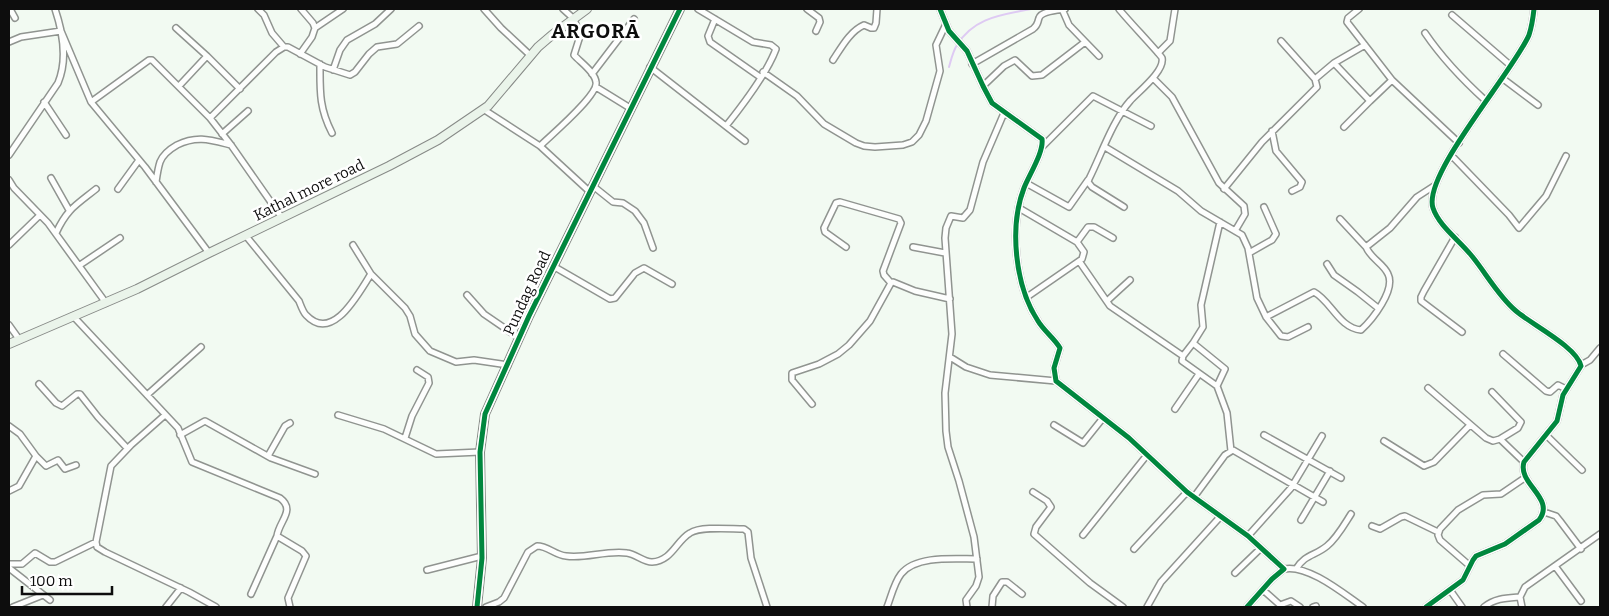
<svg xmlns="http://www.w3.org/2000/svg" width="1609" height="616" viewBox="0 0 1609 616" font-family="Bitter,serif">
<rect width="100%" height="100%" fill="#f2faf2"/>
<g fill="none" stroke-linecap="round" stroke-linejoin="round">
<path stroke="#decaf3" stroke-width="2" d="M949,67C951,60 953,51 957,45C974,17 1002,15 1031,9"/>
<g stroke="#909490" stroke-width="8">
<path id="street" d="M10,9L15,18
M258,9L264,15L272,33L284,47
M484,9L501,28L531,56
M698,9L753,42L771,45L776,49C767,73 742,106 726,126
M807,9L819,18L820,22L816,31
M940,9L949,31L967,51L983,86L992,103L1042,139C1044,152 1029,175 1024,188C1009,227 1015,286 1038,321C1044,331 1054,338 1060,348L1054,368L1056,381L1129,438L1187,492L1248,536L1284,569L1272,579L1247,607
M1062,9L1069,25L1099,56
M1119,9C1124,16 1161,55 1162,58C1165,71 1138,92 1130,101C1113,120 1101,155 1089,179L1088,182L1092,187L1124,207
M1359,9L1348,18L1347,22L1392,80
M1452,15L1510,65
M715,19L708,36L710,42L760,77
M176,28L207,56L240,89
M315,28L343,9
M1425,33C1442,58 1464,81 1486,101
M9,42L21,37L61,31L91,102L149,60H152L210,118
M1158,53L1170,41L1175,9
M300,54L312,37L315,28L313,23L301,9
M833,60C841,48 850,31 864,25L871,28H874L876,23L877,9
M1334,63L1365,45
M320,64C320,91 319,108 332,133
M972,64L1033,29C1038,25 1037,24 1039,18C1041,11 1058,10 1065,9
M650,67L745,141
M333,70L340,50L347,40L375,24L391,9
M763,72L797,96L824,124L856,143L864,146L875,147L903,145L912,142L919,135L926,121L940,71L936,45L946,24
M592,74L634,19
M1153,78L1172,97L1219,183L1244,206L1245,214L1235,231
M1502,78L1538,105
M1315,79L1334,63L1370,101L1392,80L1459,143
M179,86L207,56
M983,86L1004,66L1015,60L1032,76L1042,75L1085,42
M596,87L630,108
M44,102L66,135
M91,102L145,167L209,253
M483,109L540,146L590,192
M1344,127L1370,101
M1272,131L1276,151L1302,182L1300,187L1292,191
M222,134L248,111
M540,146C550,136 599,95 596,82C595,72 580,62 574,55L580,36L574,19L563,9
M1042,147L1093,96L1151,126
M1105,147L1178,191L1201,211L1242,235L1248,248L1257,298L1266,317L1281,336L1288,337L1308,327
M9,155L58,83C68,59 63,33 55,9
M1451,155L1509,215L1519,228L1546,196L1566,156
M51,178L69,210
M9,180L14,188L48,223L106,303
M156,182C157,175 158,168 160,162C163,154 170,149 177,145C197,135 211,140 231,145
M1026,183L1069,207L1088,180
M593,186L613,202L623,203L635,211L644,223L653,248
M118,189L139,160
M1224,189L1262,142L1317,87L1315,79L1281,41
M1019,208L1077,242
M282,218L231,145L210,118L276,52L284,47H288L325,67L350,75L355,72L369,54L377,47L397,44L419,26
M1340,219L1366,247L1390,228L1417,197L1434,186
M1220,222L1201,305L1203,327L1193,343L1225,369L1217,386L1227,413L1231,451
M56,233C67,209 76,205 96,189
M246,236L299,301C301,306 303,312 306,315C333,344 359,292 371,274
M1455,237L1424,291L1421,297V301L1462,332
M9,245L40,215
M353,245L371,274L405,308L410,316L415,334L430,351L456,362L474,360L508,365
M846,247L825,232L824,228L836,203L840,202L899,219L901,223L883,271L884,275L891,283
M913,247L945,253
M1249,253L1272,240L1276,234L1264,207
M1079,261L1110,306L1183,356
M1327,264L1334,275L1358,292L1378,308
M80,265L120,238
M553,266L610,299L615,298L635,273L644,268L672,284
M467,295L484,314L519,338
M1027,297L1082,259L1084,252L1077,242L1088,227H1094L1113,238
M1107,301L1130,280
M73,316L178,428L192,462L280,498C296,510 279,521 277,536L302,551L306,556L288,598L290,607
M1266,317L1314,292C1331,301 1339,328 1361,330C1372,320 1396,290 1388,274C1383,263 1371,259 1366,247
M9,325L19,339
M1193,343L1183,356L1182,361L1217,386
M1503,354L1546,391L1550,392L1558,385L1566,389
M950,357L966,367L990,375L1056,381
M1581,365L1590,360L1600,348
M39,384L56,403L62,406L77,394H80L98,417L127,448
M1428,388L1486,438L1493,441L1500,439L1524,462
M1492,392L1521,422L1518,428L1500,439
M147,395L201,347
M812,404L792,380V373L819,364L838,354L849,345L870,321L891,283L893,282L915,291L950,299
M1175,409L1199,374
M165,415L131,445L111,466L96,542L97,547L105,552L189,592L216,607
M338,415L384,429L436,454L480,452
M1054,425L1083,443L1103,418
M9,426L20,434L36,456L19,486L9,491
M180,435L205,421L271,458L315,474
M1264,435L1341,478
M1546,435L1582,470
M405,438L412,416L429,383L428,377L417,370
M1384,441L1424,466L1434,462L1470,425
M36,456L46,466L58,460L65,469L76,465
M268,456L285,426L290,423
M1033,492L1047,501L1051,507L1036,527L1034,534L1090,583L1123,607
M1194,497L1225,455L1233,450L1323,502
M1544,512L1556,516L1560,521L1581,549
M1301,520L1330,471
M1372,526L1380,529L1401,517L1405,516L1438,532
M1083,535L1147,455
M1248,536L1291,488L1322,436
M1134,549L1187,492
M9,564H22L35,553L50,562H55L96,542
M1470,566L1440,540L1438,535L1440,529L1458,510L1483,495L1501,494L1526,477
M1555,566L1581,601
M9,568L50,600
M1284,569C1308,564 1344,594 1363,607
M1296,569C1305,554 1315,556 1327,546C1337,538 1344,525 1351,514
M427,570L482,556
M1235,573L1261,548
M1263,590L1280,605L1291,601L1300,607
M1450,590L1462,607
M251,594L277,536
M13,607L43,595
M166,607L181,588
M486,607L499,602L504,598L528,552L537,546C548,546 555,555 566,556C586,559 606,550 627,553C636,554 643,562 652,562C672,561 676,541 690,533C701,526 730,529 744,529L748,532L751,558L767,607
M887,607C891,597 894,583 901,574C916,555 955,559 977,559
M967,607L966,600L976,586L979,577L974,537L959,481L948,447L946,431L945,393L952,334L945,238L946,228L951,216L963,218L970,210L983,162L1004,113
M992,607L993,596L1002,582H1007L1022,594
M1147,607L1161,582L1220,517
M1313,607L1316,606
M1426,607L1463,580L1473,560L1476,556L1505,544L1539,520C1556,498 1517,484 1524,462L1557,421L1563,395L1581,366C1577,347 1531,324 1516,311C1498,296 1486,273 1471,255C1459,240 1439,226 1433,208C1422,175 1514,71 1529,35C1532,26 1533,18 1534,9
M1484,607C1495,598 1507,598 1520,597
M1522,607L1520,597L1525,587L1600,534"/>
</g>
<g stroke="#878a87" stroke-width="10">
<path id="secondary" d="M9,344L137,289L209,253L389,166L438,140L488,106L538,47L552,35L587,9
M477,607L482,558L480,452L485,414L529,316L680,9"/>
</g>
<use href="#street" stroke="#fdfefd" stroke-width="5"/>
<use href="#secondary" stroke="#eaf4ea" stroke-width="8"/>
<g stroke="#fff" stroke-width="8">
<path id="cycleway" d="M940,9L949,31L967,51L983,86L992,103L1042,139C1044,152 1029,175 1024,188C1009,227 1015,286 1038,321C1044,331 1054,338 1060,348L1054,368L1056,381L1129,438L1187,492L1248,536L1284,569L1272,579L1247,607
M477,607L482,558L480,452L485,414L529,316L680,9
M1426,607L1463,580L1473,560L1476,556L1505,544L1539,520C1556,498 1517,484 1524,462L1557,421L1563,395L1581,366C1577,347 1531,324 1516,311C1498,296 1486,273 1471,255C1459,240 1439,226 1433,208C1422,175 1514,71 1529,35C1532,26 1533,18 1534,9"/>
</g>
<use href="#cycleway" stroke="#00873e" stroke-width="5"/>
</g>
<g text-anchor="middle" stroke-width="5" stroke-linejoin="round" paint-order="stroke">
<g font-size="15" fill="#0d0d0d" stroke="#fff">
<text transform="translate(309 190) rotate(-26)" y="5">Kathal more road</text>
<text transform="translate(527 293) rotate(-65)" y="5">Pundag Road</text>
</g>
<g font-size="20" font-weight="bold" letter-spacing="1" fill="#0d0d0d" stroke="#fff">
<text x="596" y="38">ARGORĀ</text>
</g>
</g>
<rect width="1609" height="616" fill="none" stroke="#0d0d0d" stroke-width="20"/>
<path d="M22 586v8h90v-8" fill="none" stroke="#0d0d0d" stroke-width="2.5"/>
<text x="30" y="586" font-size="15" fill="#0d0d0d" stroke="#ffffff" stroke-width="4" paint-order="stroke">100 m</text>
</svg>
